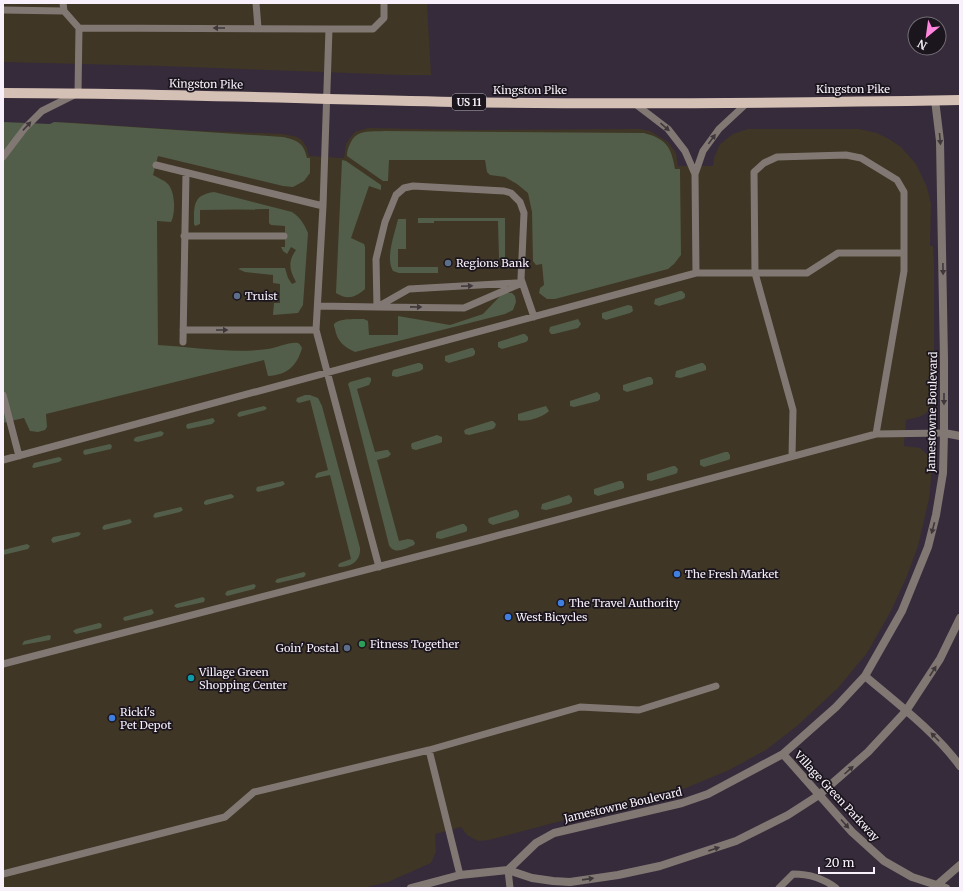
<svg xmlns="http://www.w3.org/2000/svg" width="963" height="891" viewBox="0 0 963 891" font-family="Merriweather,serif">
<rect width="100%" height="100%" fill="#362b3b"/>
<path fill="#3f3625" d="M3,3H427L431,75H403L161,66L3,62Z
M54,122L80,123L180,130L283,134L297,137L302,140L307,148L309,156L344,158L346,144L350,138L355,132L368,128L468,130L640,129L650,131L668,142L676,153L678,166H713L714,158L720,144L733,134L748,129H859L877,133L889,139L901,147L916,164L927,187L931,204L930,246H933L934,268V403L932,408L925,414L919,417L906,420L904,446L920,448L930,457L932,468L929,499L918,546L907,576L891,611L867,653L838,688L797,726L766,750L729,770L686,788L489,840L478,841L467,835L461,827L435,834L436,852L431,863L388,882L363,888H3V423L24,418Z"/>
<path fill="#525e49" d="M3,122L50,124L54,122L71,123L283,137C297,140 304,143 307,158H310V173L304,181L293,187L283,186L158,156L153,175C158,178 164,180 168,184C175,192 176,212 171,222L157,221L158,345C195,347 231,354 268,349C275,348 292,341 298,343C300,344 301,346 302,348C297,366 287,375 268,376L264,360L46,414L47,427L45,430L38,432L30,431L24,418L3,423Z
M384,131L644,133C666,139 671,146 675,169H680L681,255L674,264L668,269L555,299H547L539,293L540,288L544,285L542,264L536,265L533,261L532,212L528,193L517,184L505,177L490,175L487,172L485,160H389L388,181H383L347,156C347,151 348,148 350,144C356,129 370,132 384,131Z
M342,160L346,161L381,185V190L369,186L351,238L364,244L365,247V289C355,298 347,300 336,293Z
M214,192L292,212C301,218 304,224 308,233L303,305L298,313L273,315L274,303H280V284L273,283V275L245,272L238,269L241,268H285L288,278L292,284L296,282C289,270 288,261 296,250L291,247L287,254L283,251L281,247H285V226L271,225L269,223V209L200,210V224L195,226L194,224C194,205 193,195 214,192Z
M418,218H505V259L499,258L498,221H434V223H418Z
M398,219H406V249H398V267H438V273H399L393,271C385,258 395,233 398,219Z
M680,291H682L685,294V297L683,299L659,306L654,304L655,299Z
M507,293H512L515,296L516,302L513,310L505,314L355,352C344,347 337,341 335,329C334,326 333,325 335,323C340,318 358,319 364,319L368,321L369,335H398V316L450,325L483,314L502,294Z
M628,305L632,306L633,311L630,313L606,320L602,318V313Z
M578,319L581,324L578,328L554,334H551L549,331L550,327Z
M523,334H525L528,337V340L526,342L502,349L498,347V342Z
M471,348H473L475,351V354L473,356L449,363L445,361V356Z
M418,363H420L423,365V369L420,371L397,377L392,376V373L393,370Z
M701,363H703L706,366V370L703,371L680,378L675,377L676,371Z
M368,377L371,378V381L369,385L357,389L375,452L386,450H388L391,454L388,457L377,460L399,541L408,539L413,540L415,543L414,545C405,549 394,555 389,545L349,387L348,384L350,382Z
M648,377H651L653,380V384L651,385L627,392L623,390V385Z
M597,392L600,395V399L598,401L574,407L570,406V401Z
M305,395H310L318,398L322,406L360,548C361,562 350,567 339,567L338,565L340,563L351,559L330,475L316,478L315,477L317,473L328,470L310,400L299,403L296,401L297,398Z
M264,406L267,408L265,410L239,417L237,415L239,412Z
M546,406L549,411C544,417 524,423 518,420V414Z
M213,418L215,421L212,424L188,429L186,427L187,424Z
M491,421H493L496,424L495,427L493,429L469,435L465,434L464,431L466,429Z
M161,431L164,433L162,436L138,442L134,441V439L136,437Z
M437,435L442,437V442L440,443L416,450L412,449L411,445L412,443Z
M110,444L112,446L111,449L85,455L83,453L84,450Z
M725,452H728L730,455V459L728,460L704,467L700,465V460Z
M59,457L61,458L62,460L59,462L34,468L32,467L34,463Z
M673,466H675L678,469L677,473L675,474L651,481L647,480V474Z
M283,481L285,484L282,486L258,492L256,490L257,487Z
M619,481H622L624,484V488L622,489L598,496L594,494V489Z
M231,494L234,496L233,498L206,505L204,504V502L206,500Z
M569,495L572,498V502L569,504L546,510L541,509L542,504Z
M181,507L183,510L180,512L155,518L153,516L155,513Z
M515,510H517L519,513V516L517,518L493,525L489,523L488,520L489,518Z
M130,519L132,522L129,524L104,530L102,528L104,525Z
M462,524H464L467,527V531L465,532L441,539L436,538V534L437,532Z
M78,532L81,533L79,536L53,543L51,540L53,537Z
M27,544L30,546L28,549L3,555V550Z
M304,572L306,574L304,577L278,583L275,582L277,579Z
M254,584L256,586L254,589L227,596L225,594L227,591Z
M203,597L205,599L204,602L177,608L174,606L176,604Z
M152,609L154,613L151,615L125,621L123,619L124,617Z
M99,623H100L102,625L101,628L76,634L73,631L76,629Z
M49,635L51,636L50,640L22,645L24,641Z"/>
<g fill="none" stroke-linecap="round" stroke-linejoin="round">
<path stroke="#827873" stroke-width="7" d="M256,3L258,28
M3,10L64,11
M79,28L329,29
M634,103L668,129L685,151L695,174
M3,157L25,128L42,111L78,93L79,28L64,11L63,3
M156,165L323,206
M184,236H284
M696,273L695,174L703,151L719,129L748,102
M318,306L377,307L376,259L385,222L396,195L404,188L413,186L504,191L511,193L520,202L524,213L521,279L534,317
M379,306L409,289L516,283
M377,307L464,308L522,283
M183,330H316
M183,342L186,173
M3,395L19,456
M876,434L904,271V192L897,180L861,158L846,155L777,157L764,163L754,172L755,273H807L838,253H904
M3,460L696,273H755L793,410L792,456
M379,567L316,330L323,206L329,29H373L384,18V3
M3,664L481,540L876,434L944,433
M429,750L460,875
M508,870L510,888
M3,874L225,817L254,792L429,750L580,707L639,710L716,686
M779,888L793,874C809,874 823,878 836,888"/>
<path stroke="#827873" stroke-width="8" d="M944,433L960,436
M865,676C898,704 934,731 960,766
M783,754L852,832L884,861L912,877L946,888
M508,870L536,843L554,833L682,803L708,794L783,754L836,707L865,676L902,611L928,547L936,515L943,473L944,433V360L940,141L935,100
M937,885L960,865
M411,888L460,875L508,870L532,878L553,881L570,882L618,875L660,866L736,841L788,815L819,795L868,752L906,711L940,659L960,618"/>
<path stroke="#d5c0b5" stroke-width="10" d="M3,93C154,93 304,99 455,102C623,105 792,103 960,100"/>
</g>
<defs><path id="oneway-solid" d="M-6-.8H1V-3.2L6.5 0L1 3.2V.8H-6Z"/></defs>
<g fill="#3f383b">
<use href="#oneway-solid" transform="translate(219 28) rotate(-180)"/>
<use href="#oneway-solid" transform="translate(27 126) rotate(-47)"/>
<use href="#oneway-solid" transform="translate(665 127) rotate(41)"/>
<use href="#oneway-solid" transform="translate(712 139) rotate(-54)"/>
<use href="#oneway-solid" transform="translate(940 139) rotate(85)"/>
<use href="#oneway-solid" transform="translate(943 269) rotate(89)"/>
<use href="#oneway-solid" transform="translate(467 286) rotate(-3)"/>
<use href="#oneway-solid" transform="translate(416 307) rotate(1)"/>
<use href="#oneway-solid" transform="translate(222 330)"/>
<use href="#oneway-solid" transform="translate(944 399) rotate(90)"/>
<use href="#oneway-solid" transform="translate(933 528) rotate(105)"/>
<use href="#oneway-solid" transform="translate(933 671) rotate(-57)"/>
<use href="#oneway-solid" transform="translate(935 737) rotate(-134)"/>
<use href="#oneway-solid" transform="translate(849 770) rotate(-42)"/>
<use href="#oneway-solid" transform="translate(845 824) rotate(48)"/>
<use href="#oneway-solid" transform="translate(714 849) rotate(-19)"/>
<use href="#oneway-solid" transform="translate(588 879) rotate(-8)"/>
</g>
<g fill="#5c6f8a" stroke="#1b151d" stroke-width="1.5">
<circle cx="448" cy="263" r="4"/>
<circle cx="237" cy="296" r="4"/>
<circle cx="347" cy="648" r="4"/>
</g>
<g fill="#3f7fe0" stroke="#1b151d" stroke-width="1.5">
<circle cx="677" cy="574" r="4"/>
<circle cx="561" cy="603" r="4"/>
<circle cx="508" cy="617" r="4"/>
<circle cx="112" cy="718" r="4"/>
</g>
<circle fill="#2e9e5b" stroke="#1b151d" stroke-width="1.5" cx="362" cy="644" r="4"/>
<circle fill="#0f9aa8" stroke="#1b151d" stroke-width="1.5" cx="191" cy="678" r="4"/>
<g text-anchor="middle" stroke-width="3.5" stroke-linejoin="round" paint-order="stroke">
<rect fill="#1b151d" stroke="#b6afb9" stroke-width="1" x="452" y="94" width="34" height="16" rx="3"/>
<g font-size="10" font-weight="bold" fill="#f8f1fc">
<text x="469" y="106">US 11</text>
</g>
<g font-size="11" fill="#f8f1fc" stroke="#1b151d">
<text transform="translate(206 84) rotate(1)" y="4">Kingston Pike</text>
<text x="853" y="93">Kingston Pike</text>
<text x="530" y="94">Kingston Pike</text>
<text transform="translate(932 412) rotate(-89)" y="4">Jamestowne Boulevard</text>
<text transform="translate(837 796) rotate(47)" y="4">Village Green Parkway</text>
<text transform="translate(623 805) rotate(-13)" y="4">Jamestowne Boulevard</text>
</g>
<g font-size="11" fill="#f8f1fc" stroke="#1b151d" text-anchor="start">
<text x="456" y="267">Regions Bank</text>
<text x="245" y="300">Truist</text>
<text x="685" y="578">The Fresh Market</text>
<text x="569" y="607">The Travel Authority</text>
<text x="516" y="621">West Bicycles</text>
<text x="370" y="648">Fitness Together</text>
<text x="339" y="652" text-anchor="end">Goin' Postal</text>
<text x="199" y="676">Village Green<tspan x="199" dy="13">Shopping Center</tspan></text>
<text x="120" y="716">Ricki's<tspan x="120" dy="13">Pet Depot</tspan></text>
</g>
</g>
<rect width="963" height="891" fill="none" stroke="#f8f1fc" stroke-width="8"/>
<g transform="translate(927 36) rotate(209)"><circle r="19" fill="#1b151d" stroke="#736d76"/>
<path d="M0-3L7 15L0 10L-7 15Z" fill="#ff85df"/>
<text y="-6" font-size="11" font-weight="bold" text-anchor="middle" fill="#f8f1fc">N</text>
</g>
<path d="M819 867v6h55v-6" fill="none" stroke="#f8f1fc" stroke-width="2"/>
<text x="825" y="867" font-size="12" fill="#f8f1fc" stroke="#1b151d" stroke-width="3" paint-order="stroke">20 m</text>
</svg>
